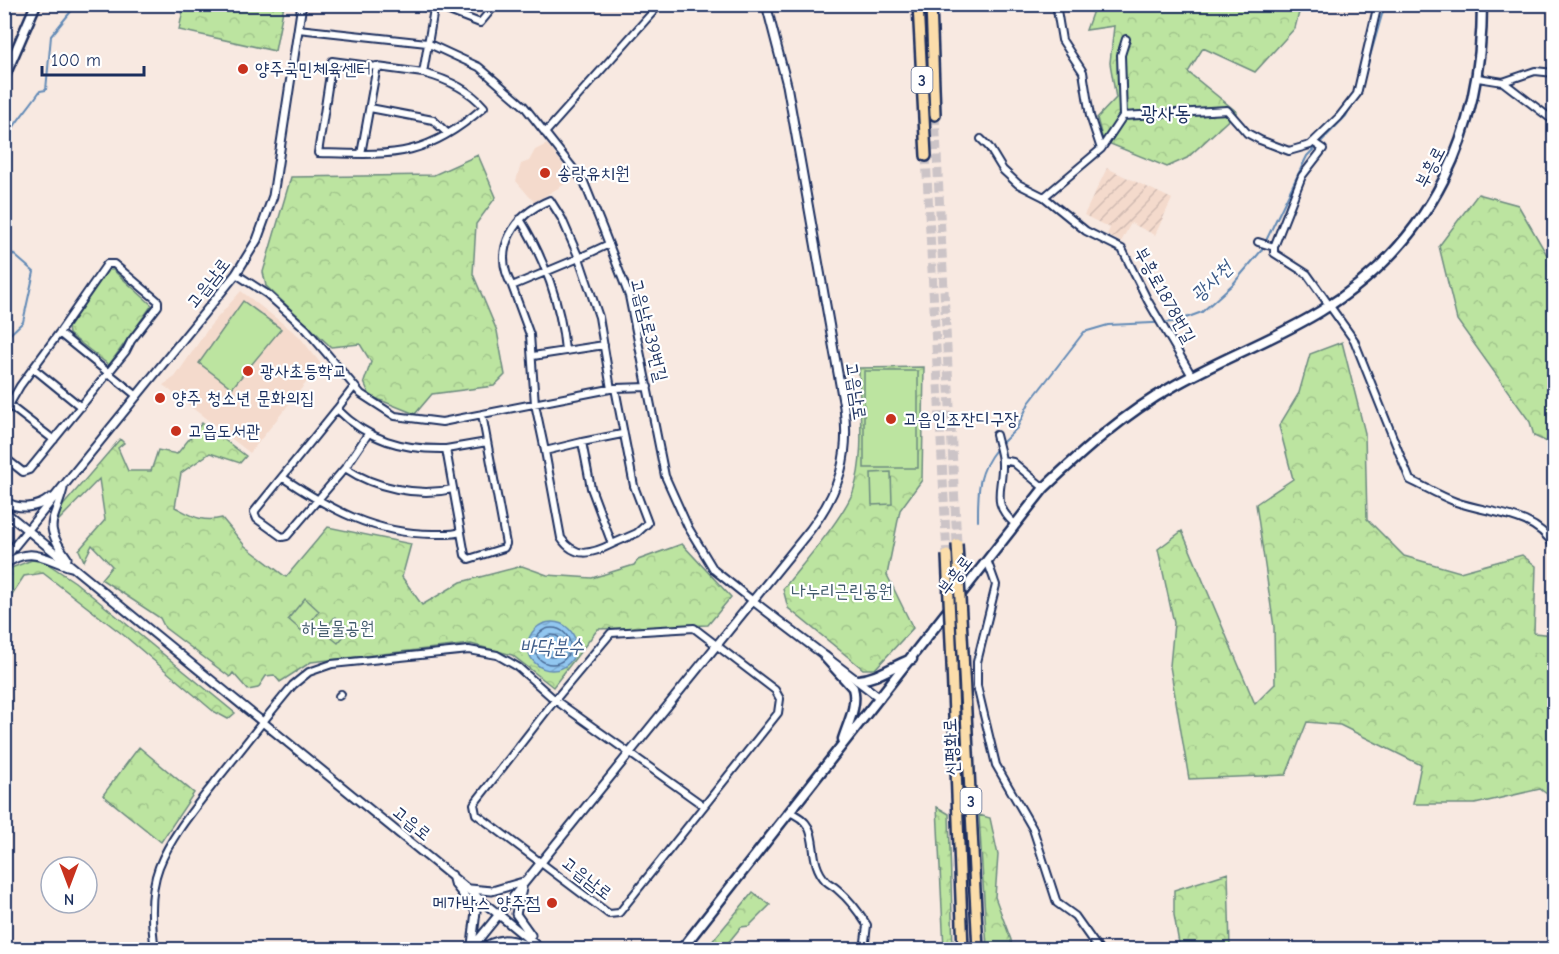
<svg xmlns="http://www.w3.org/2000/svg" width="1559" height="954" viewBox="0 0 1559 954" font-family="'Comic Neue','Poor Story',sans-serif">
<defs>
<pattern id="industrial-furrows" width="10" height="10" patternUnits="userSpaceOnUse" patternTransform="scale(1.5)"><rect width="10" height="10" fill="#f4dacc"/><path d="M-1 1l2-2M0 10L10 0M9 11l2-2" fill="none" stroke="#d1bbb2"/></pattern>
<pattern id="forest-crowns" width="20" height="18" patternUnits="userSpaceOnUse" patternTransform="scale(1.5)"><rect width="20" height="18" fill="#bce4a0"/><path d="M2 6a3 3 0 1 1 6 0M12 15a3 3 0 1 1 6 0" fill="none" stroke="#a1c48c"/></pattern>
<pattern id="water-waves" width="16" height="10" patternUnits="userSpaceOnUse" patternTransform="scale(1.5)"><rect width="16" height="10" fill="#92c7f0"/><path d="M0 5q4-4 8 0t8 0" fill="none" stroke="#7dabd0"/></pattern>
</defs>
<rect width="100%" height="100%" fill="#f8e9e1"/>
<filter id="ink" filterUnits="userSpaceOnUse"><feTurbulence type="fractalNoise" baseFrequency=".0167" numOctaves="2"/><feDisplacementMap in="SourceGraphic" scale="12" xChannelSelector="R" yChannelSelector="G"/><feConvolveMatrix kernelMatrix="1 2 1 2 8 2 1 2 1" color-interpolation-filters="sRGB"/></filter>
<g filter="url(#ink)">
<path fill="#f4dacc" d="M547,144L574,179L534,202L516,181L521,164L529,161L535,150Z
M241,291L299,336L321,364L250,453L163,385L175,377L210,326Z"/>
<path fill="url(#industrial-furrows)" d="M1107,168L1172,199L1155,235L1131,223L1121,242L1107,235L1110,228L1084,215Z"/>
<path fill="url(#forest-crowns)" stroke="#6c8a7f" stroke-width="1.5" d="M184,5H284L275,51L179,30Z
M1095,5H1301L1295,28L1255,72L1203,48L1188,72L1237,112L1187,158L1167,167L1103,141L1097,118L1116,98L1110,63L1114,26L1086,30Z
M478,155L496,197L476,224L473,274L497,331L505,375L494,386L432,394L415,414L370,396L364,382L371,362L360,344L331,347L266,286L263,272L291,177L434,175Z
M1478,194L1518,205L1554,267V445L1534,436L1530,422L1457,320L1439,246Z
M108,270H113L152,305L109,365L69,334L68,328Z
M1342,342L1365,433L1367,519L1404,556L1460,572L1522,555L1536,566L1534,633L1554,635V799L1540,789L1475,804H1413L1421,765L1340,725L1307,722L1286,775L1189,779L1170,666L1174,623L1158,549L1182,531L1255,704L1275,684L1274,627L1256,504L1293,479L1279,426L1299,393L1310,354Z
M924,367L922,480L900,510L887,575L913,628L875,669H863L788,608L783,589C804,562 840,522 853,492C866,457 859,405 859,368Z
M202,423L246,456L240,463L210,453L181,473L175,507C192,516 202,523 222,518L245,546L286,577L328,527L411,544L402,577L422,605L461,582L522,566L547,575L592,578L634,565L638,560L682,544L731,597L708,625L598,629L553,687L512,655L471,644L311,662L280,682L274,675L266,676L258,688L248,690L233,673L230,677L165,628L160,618L101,579L112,566L92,545L84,561L79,550L105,520L99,479L57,522L60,509L120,439L124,443L118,448L128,471H151L158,450L177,454Z
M32,560L45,562L75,582L235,713L228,719L213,711L126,637L43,573L24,576L5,605V580L11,568Z
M139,747L194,793L161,842L103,795Z
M937,807L949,814L953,949H944Z
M979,815L990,818L998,855L995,897L1011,940L1012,949H987Z
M1228,873L1230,949H1180L1174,915V890Z
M753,892L770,905L749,926L741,927L723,949H706Z"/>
<path fill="#bce4a0" stroke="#6c8a7f" stroke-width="1.5" d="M243,301L281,329L232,388L199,363Z
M864,371H918V468H864Z
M891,472L892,504L872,505L871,473Z
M305,598L319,611L303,632L288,619Z
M335,617L350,629L338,643L323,631Z"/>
<path fill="url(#water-waves)" stroke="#628ab6" stroke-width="1.5" d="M528 646a24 24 0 1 1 48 0a24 24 0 1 1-48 0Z"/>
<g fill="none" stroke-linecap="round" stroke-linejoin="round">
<path stroke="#4b6c98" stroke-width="1.5" d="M534 646a18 18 0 1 1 36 0a18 18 0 1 1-36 0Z
M541 646a11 11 0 1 1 22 0a11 11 0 1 1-22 0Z"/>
<path stroke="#628ab6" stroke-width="2" d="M1361,88L1385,4
M4,144C12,125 28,109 40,91L46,90L51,36L77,4
M4,246L34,272L23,322L4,340
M1001,444L1017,428L1029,403L1084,332L1108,325L1175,322L1202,312L1233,284L1261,251L1307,156L1346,116L1353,103
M978,521C978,491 977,473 997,448"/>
<path stroke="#ccc4c7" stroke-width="9" stroke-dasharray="9 4.5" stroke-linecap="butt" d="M935,115L957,544
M926,156L947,555"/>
<g stroke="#1b2f5e" stroke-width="10">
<path id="minor" d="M413,4L434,9
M1056,4L1062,40L1083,72L1090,116L1101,149
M436,6L480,23L496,4
M298,29L427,43L479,67L524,106L584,182L603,229L629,296L665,476L688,527L714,570L753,601
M423,73L332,61L318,153C393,155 424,159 484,107C468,88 446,79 423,73L434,9L437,4
M1478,78L1503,82L1554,121
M1503,82L1535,71L1554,73
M370,108L433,120L447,133
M1123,116L1121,55L1126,39
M545,133L660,4
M981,139L989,147L1003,170L1018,184L1044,197L1086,231L1122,249L1148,301L1192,376
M1313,142L1323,149L1302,176L1274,247V253L1307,274L1354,340L1410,480C1425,487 1440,496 1456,502C1489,514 1535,512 1554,546
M361,154L377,66
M1044,197L1101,149L1123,116L1227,110L1247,133L1260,140L1289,151L1310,145L1339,117L1357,94L1378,4
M520,219C544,257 561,305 565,350
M1258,242L1274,247
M609,244L579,258L562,219L550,200C515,214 491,249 512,286L579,258L599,317L611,389
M236,274L267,294L306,329L361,394L395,416L442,422L615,388L648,387
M512,286L530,335L535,404L545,451
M533,356L604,345
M33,368L81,407
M354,387L337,409C368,440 402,450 446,449
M615,388L634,486L648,523L637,533L612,544L591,488L582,442L622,434
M9,405L54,440
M337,409L254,512L257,519L282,537L287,536L345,468L368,434
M4,414L20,386L59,333L137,396
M482,414L506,544L504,548L469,559L465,555L446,449L487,442
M996,435C998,444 1002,454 1002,463C1003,490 990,503 1015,524
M582,442L545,451L561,538C575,559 592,554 612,544
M4,457L23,472L29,470L126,351L131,341L158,306V301L114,264H107L59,333
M1002,460L1013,462L1044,488
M345,468C375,488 418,497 453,489
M282,477C329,509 375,534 433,534C442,534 452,535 461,532
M987,560L996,585L977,662V686L996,765L1033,829L1057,903L1075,916L1099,950
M694,628L775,690L780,699L778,713L619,913L609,914L476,814L474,804L555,700L611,633Z
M339,696L341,694
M789,812C826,826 803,856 826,881C829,884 834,886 837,889C850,900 859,912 867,925L864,950
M155,950C151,923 149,893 159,867C171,836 195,808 215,782C241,750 266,717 293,685L309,672L332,664L469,650L497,655L518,667L555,700L704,806"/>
</g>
<g stroke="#1b2f5e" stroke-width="11">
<path id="tertiary" d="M63,489C54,524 42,523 67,558
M4,501C19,510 36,509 50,498
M4,511L542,950
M4,559L236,274L257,240L273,196L302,4
M4,565C31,545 44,559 71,567
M753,601L880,698
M452,875L454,883L476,911L472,945
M470,889L492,891L523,882
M522,889L516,914L531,935
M470,950L810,530C840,491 850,455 844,407L787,85L766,4
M479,950C507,932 511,942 540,949"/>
</g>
<g stroke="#1b2f5e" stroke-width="13">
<path id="secondary" d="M4,78L36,4
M825,657L853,688C858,705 848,723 843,739
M858,680C879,678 892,666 912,659
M681,950L1044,488C1084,450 1124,414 1172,387C1220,359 1274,340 1321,311C1433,242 1482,133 1482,4"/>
</g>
<g stroke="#1b2f5e" stroke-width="14">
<path id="trunk" d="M918,4L926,156
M931,4L935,115
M963,653L978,950
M952,664L963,950"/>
</g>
<use href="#minor" stroke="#fff" stroke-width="6"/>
<use href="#tertiary" stroke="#fff" stroke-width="7"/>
<use href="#secondary" stroke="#fff" stroke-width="8"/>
<use href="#trunk" stroke="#fbddab" stroke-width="9"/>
<g stroke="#1b2f5e" stroke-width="14" stroke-linecap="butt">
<path id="trunk-bridge" d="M957,544L963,653
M947,555L952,664"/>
</g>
<use href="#trunk-bridge" stroke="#fbddab" stroke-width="9"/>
</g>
</g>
<g fill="#c8321e" stroke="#fff" stroke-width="2">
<circle cx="243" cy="69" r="6"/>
<circle cx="545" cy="173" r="6"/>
<circle cx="248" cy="371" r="6"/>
<circle cx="160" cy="398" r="6"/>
<circle cx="891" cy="419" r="6"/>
<circle cx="176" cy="431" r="6"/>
<circle cx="552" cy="903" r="6"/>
</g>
<g text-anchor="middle" stroke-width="4.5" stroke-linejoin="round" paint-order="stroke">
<g fill="#fff" stroke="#5f6d8e" stroke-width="1.5">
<rect x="911.5" y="67" width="21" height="26" rx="4.5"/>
<rect x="960.5" y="788" width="21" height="26" rx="4.5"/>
</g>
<g font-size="16" font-weight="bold" fill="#1b2f5e">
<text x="922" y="86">3</text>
<text x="971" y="807">3</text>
</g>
<g font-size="18" fill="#1b2f5e" stroke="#fff" text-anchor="start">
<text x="255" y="75">양주국민체육센터</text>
<text x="557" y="179">송랑유치원</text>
<text x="260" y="377">광사초등학교</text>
<text x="172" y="404">양주 청소년 문화의집</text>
<text x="903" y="425">고읍인조잔디구장</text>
<text x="188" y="437">고읍도서관</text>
<text x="540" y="909" text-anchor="end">메가박스 양주점</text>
</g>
<g font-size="18" fill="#1b2f5e" stroke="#fff">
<text transform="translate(1430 167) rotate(-63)" y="6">부흥로</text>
<text transform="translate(208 283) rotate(-52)" y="6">고읍남로</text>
<text transform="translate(1165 295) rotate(61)" y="6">부흥로1878번길</text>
<text transform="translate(649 330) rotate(76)" y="6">고읍남로39번길</text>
<text transform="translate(856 391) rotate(81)" y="6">고읍남로</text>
<text transform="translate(955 575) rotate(-53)" y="6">부흥로</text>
<text transform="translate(951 747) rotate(-93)" y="6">신평화로</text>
<text transform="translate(412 823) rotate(39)" y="6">고읍로</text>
<text transform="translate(587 878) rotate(38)" y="6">고읍남로</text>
</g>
<g font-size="18" fill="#435c6e" stroke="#fff">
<text x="842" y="597">나누리근린공원</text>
<text x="338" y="634">하늘물공원</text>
</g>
<g font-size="20" font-style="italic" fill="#3f5d8a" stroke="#fff">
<text transform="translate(1211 281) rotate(-44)" y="7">광사천</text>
<text x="552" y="653">바닥분수</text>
</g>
<g font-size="21" fill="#1b2f5e" stroke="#fff">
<text x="1166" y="120">광사동</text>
</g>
</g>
<rect width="1559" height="954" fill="none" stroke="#fff" stroke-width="24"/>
<rect x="12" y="12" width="1535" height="930" fill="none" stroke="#1b2f5e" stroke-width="2" filter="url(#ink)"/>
<g transform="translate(69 885) rotate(180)"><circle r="28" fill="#ffffff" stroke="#a4acbf" stroke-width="1.5"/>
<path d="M0-4.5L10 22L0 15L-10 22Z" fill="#c8321e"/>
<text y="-9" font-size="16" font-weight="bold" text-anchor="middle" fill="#1b2f5e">N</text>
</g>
<path d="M42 66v9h102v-9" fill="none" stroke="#1b2f5e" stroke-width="3"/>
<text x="51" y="66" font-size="18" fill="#1b2f5e" stroke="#ffffff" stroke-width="4.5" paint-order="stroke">100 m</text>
</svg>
